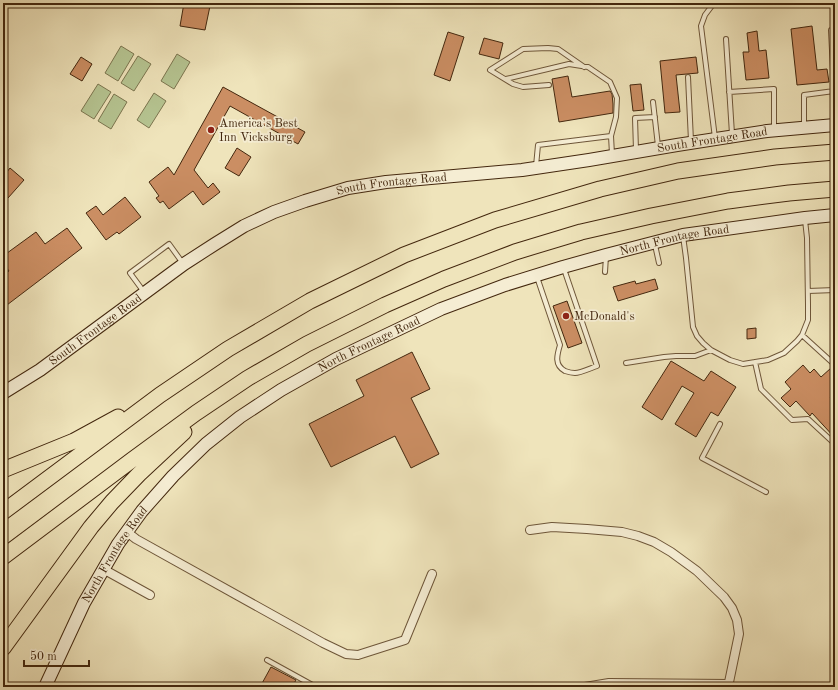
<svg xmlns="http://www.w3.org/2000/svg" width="838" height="690" viewBox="0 0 838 690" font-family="'Old Standard TT',serif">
<rect width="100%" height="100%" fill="#efe4bb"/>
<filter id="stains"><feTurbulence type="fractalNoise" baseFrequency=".005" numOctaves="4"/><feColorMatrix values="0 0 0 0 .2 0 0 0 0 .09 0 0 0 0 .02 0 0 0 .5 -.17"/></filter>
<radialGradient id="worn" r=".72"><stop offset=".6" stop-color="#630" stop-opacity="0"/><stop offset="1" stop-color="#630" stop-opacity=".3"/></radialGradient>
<path fill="#b6c592" stroke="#7c7650" d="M121,46L134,54L118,81L105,73Z
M177,54L190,62L174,89L161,81Z
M138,56L151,64L134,91L121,83Z
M98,84L111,92L94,119L81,111Z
M154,93L166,101L149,128L137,120Z
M114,94L127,102L111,129L98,121Z"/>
<path fill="#cb8e63" stroke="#43270e" d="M184,3H194L210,6L205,30L180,26Z
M812,26L817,70L827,69L829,82L797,85L791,29Z
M757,31L759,51L766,50L769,78L746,80L743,52H749L747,33Z
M448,32L464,37L450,81L434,75Z
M484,38L503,43L499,59L479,54Z
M81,57L92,64L82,81L70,74Z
M696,57L698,73L676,75L680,112L665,113L660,61Z
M568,76L572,97L610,91L612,94L613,104V113L559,122L552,79Z
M641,84L644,110L633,111L630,85Z
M223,87L305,132L298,144L230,106L194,170L208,188L213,183L220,192L203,205L193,191L169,209L163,201L160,203L156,198L159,196L149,182L168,167L174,175Z
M237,148L251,157L239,176L225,168Z
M10,168L24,180L8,198L3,194V177Z
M125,197L141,217L119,234L117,232L106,240L86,213L96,206L103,215Z
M67,228L82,248L3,308V275L9,271L3,263V256L36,232L45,244Z
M655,279L658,289L618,301L613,287L635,281L636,284Z
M567,301L582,343L568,348L553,306Z
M756,328V338L747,339V329Z
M412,352L430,389L411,398L439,454L411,468L395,436L331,467L309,424L364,396L356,380Z
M671,361L704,381L711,371L736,387L718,416L711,412L696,437L675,424L694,393L682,386L662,420L642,407Z
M803,365L810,373L814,369L821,377L831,368L835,372V385L830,389L834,393L830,397L835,403V438L812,413L810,416L796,401L790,407L781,398L791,389L785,382Z
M271,667L296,680L292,687H260Z"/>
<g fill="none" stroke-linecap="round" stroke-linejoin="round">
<g stroke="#6e5639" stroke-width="6">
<path id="lane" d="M714,3L705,15L701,26L715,138
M726,39L732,134
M688,77L691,141
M506,79L569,64L588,67L610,82L617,98L616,117L611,136
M549,85L523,87L513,84L490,70L523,49L548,48L558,49L584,67
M729,92L774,89V128
M653,102L658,146
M804,126V95L834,91L831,30L835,29
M636,150L635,118L655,117
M536,166L538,145L611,136L612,154
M683,236L686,258L693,327L697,336L703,343L711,350L730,360L743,364L768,360L784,353L797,341L802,335L808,320V304L807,238L805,220
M655,245L659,263
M605,272L606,256
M537,277L560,345C557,355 554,365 565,371C568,372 572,373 575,373C580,373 591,368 597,366L564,269
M808,291L835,290
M144,292L130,273L169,244L182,262
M802,335L835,365
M755,362L761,389L792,420L808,419L835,444
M626,363L664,357L676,356H695L711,350
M720,424L702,458L766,492
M267,660L316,687"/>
</g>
<g stroke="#6e5639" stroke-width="10">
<path id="street" d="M530,530L552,527L587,529L622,532L638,536L654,542L671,552L697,571L724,597L732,608L737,620L739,634L728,687
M127,532L136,539L323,643L346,654L358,655L405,640L432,574
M103,569L150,595
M585,687L609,683L729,684"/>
</g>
<g stroke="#43270e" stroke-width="14">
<g id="secondary">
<path id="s1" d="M3,393L40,370L184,264L215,244L244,226L274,212L305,201L348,188L386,182L522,170L589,160L677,145L767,131L835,125"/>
<path id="s2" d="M45,687L84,603L118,544L142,511L173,476L206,444L240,417L281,390L336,359L441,309L505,285L563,267L606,255L683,235L805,218L835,215"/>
</g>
</g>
<g stroke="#43270e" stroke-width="17">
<path id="highway" d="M3,470L74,441L118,417
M3,512L160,395L228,349L310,301L404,255L495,220L600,189L678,171L775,157L835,152
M3,557L132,460L196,413L248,378L307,344L385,305L444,279L515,252L581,232L651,216L728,201L789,193L835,189
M3,648L91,527L112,502L139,474L184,432"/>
</g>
<use href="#lane" stroke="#f5edd3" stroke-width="4"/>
<use href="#street" stroke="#f5edd3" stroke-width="8"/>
<use href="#secondary" stroke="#f5edd3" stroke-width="12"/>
<use href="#highway" stroke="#efe4bb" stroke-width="15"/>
</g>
<g fill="#8f2418" stroke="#f5edd3" stroke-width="1.5">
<circle cx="211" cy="130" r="4"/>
<circle cx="566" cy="316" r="4"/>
</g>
<g text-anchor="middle" stroke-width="3.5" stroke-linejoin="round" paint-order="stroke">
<g font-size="12" fill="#43270e" stroke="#f5edd3" text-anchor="start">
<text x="219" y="127">America’s Best<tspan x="219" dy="14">Inn Vicksburg</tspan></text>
<text x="574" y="320">McDonald's</text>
</g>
<g font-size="12" fill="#43270e" stroke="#f5edd3">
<text dy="4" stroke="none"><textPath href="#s1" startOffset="772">South Frontage Road</textPath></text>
<text dy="4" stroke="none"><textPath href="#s1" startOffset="448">South Frontage Road</textPath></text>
<text dy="4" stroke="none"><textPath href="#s2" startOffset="810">North Frontage Road</textPath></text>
<text dy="4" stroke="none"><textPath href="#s1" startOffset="112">South Frontage Road</textPath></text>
<text dy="4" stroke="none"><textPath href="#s2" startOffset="486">North Frontage Road</textPath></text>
<text dy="4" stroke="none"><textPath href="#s2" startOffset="150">North Frontage Road</textPath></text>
</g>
</g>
<rect width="838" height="690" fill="none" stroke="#efe4bb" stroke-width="16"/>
<rect x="4" y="4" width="830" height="682" fill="none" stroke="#43270e" stroke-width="2"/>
<rect x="8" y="8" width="822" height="674" fill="none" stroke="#43270e"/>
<path d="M24 660v6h65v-6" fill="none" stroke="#43270e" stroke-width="2"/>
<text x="30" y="660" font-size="12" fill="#43270e" stroke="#f5edd3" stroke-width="3" paint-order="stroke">50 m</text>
<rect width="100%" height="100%" filter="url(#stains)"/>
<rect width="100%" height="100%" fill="url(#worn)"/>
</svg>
